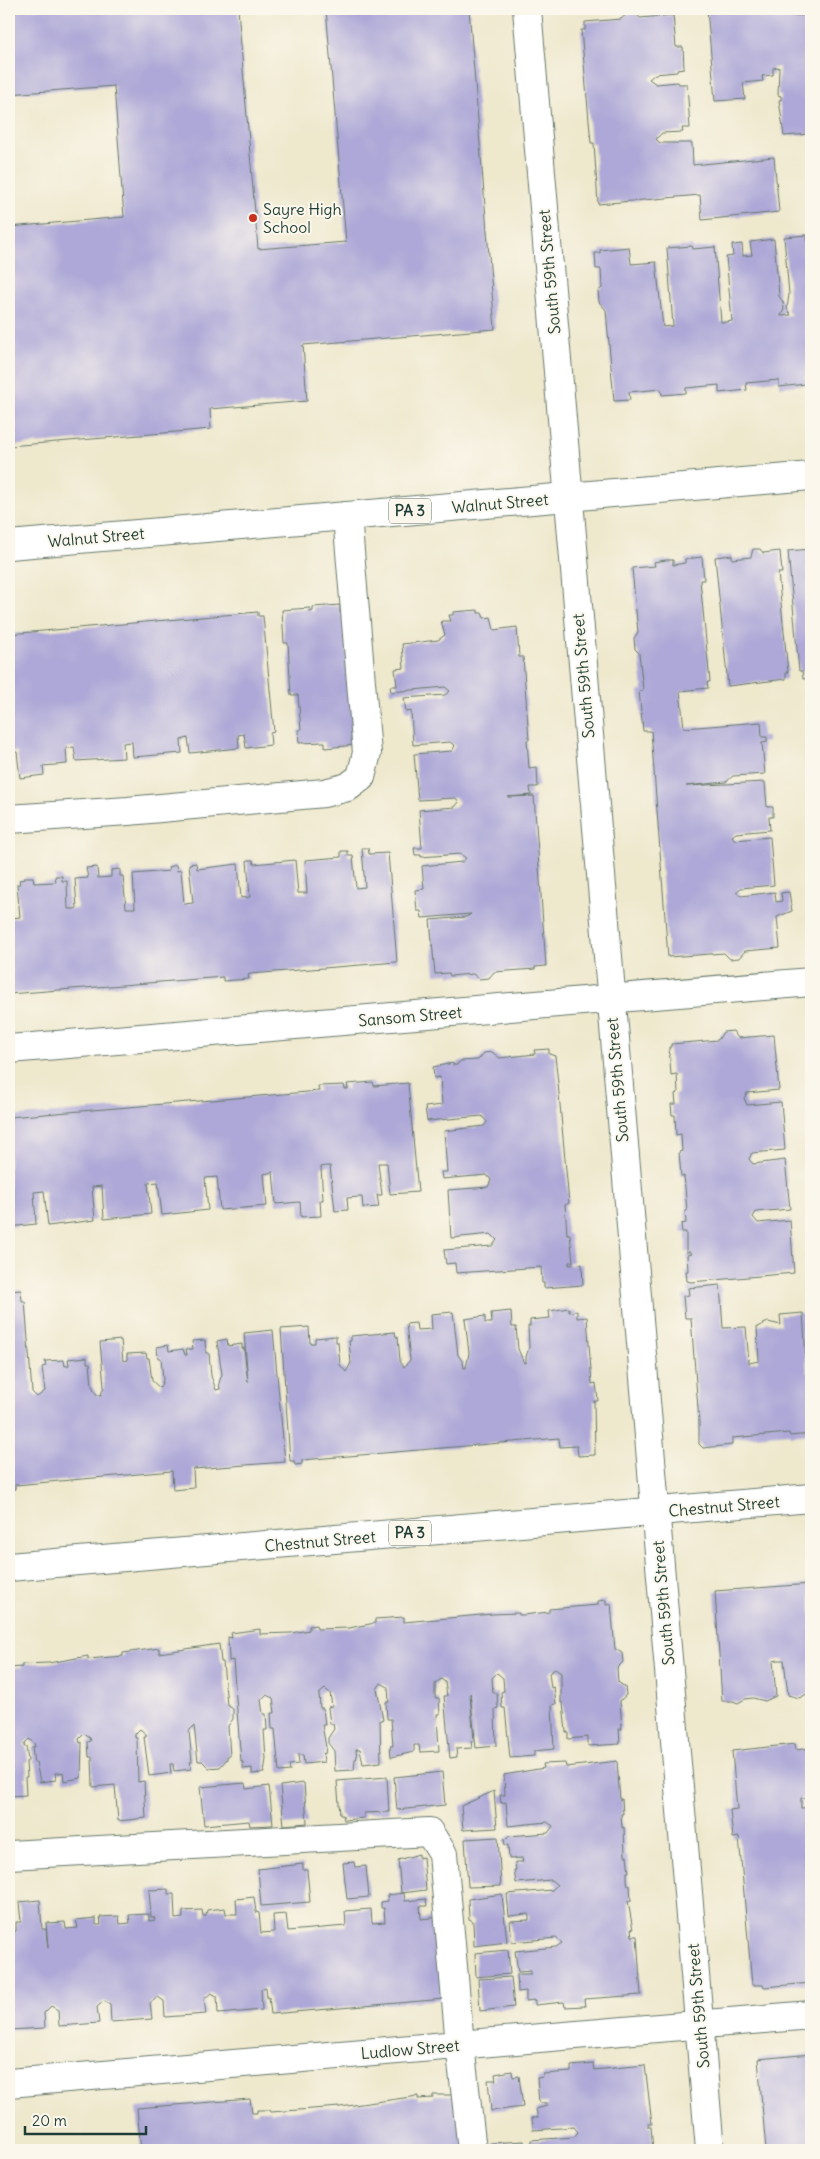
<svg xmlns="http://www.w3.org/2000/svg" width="820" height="2159" viewBox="0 0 820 2159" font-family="Delius,sans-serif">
<rect width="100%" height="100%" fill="#fbf7ec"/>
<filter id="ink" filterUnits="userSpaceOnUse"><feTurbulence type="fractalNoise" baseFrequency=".02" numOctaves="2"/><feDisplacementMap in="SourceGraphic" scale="10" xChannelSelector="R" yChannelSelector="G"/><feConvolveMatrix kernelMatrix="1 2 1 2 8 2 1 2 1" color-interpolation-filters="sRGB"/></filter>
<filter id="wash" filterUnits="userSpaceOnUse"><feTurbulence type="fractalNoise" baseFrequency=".0096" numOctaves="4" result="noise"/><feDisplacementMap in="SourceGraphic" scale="20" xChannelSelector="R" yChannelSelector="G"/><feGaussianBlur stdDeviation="1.12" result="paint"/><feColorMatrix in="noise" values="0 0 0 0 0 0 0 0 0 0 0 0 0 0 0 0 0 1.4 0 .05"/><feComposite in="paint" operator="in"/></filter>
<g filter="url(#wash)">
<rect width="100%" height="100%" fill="#eee8cd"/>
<g id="blocks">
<path fill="#ada8d7" d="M9,9H238L258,249L346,242L326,9H469L495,329L303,345L307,401L210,409L211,429L9,446V227L124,217L114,86L9,94Z
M707,9H792V16L804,15L803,9H811V134L784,136L779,100H781V96L778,95L779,67L773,68V75L762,76L763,81L743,83L745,99L715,101Z
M635,13L640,18L673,15L676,47H683L684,68L677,69V72L655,74L649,79L656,84L678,82L679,84H687L690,128H682L683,132L662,133L656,139L660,143H692L693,165L774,157L779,212L702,220L700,195L598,204L594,143H591L581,30H585V22L621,19L627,14Z
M807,235L808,250H811V376H805L806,384L779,387V380L746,383L747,390L719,393V385L686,388V393L662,395L661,389L629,392L630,400L614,401L606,310L599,302L598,291L602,288L601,269H596L595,253H600V250L629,247L631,264L656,262L663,327L673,326L667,248L692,246L693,249L715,247L721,322H727L732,321L726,257L733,256L732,245L742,244L743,256L752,255L750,242L774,239L779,296L783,302L784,309L781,316L791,315L787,309L789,294L784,237Z
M753,549H760L763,553L780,551L782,573H778L788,672H786V679L728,686L715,557L732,555V559L751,557Z
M811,549V678L803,679L802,671H799L788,551Z
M702,557L704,580H700L710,682H707L708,688L680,691L684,728L761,722L762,737H767V742L762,743L765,774L733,776L726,782L686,786L765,782L767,807H773V817H769L770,830L736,833L732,836L735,840L770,837L774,885L741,888L736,892L741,896L775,892L776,902L782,901L781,893L789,892L792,911L777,917L780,948L745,951L739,958L730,959L724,953L668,957L651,731H643L639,691L643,690L639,653L635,649L634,638L638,632L632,568L655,566L654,562L666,560H673V565L685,563V559Z
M340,605V613H345L355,745L325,748V742L299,743L298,730H301L298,695H291L288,643H284L282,610L310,608V612L313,611V607Z
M478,610V613H482L484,618L491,617L494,630L517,627L519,657H523L529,740H527L529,768L537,767L538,787H530L531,795L508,797L534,796L546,966L535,967V969L494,972L489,978L479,979L473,974L450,976L449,973L435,974L430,920L466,917L471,914L422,918L421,911H417L415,890L424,889L422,866L462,862L466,858L460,854L421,857V855H415L414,848H422L419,810L455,807L459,802L456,798L418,800L414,754L452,751L455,746L450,742L413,745L411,711L406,712L404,698L445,695L450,691L445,687L391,692L390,686H397L395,669L404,668L402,644L438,640L445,635L441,621H451L449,615H453V612Z
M258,612V616H263L274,732L270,733L271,745L246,748L244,734L238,735L239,748L190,753L188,738L181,740L182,753L133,757L132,742L123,743L124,758L76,761L74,747L66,748L67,764L43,766L44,775L20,778L17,752H9V634Z
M362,848H368L369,854L388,853L397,962L250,974L248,975L249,979L223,981V977L9,994V903L11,918L20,917L17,884H20L19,880L25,879V877H33L34,883L56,882L55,876H62V881H67L68,909H75L77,908L75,879L88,878L86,868L97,867L98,878L111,877V870L120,869V876H123L126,908H135L133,874L169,871L168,867L176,865L177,871L181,870L184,904L193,903L189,864L196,863L197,869L238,864L241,898L250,897L247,860H253L254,864L295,860L298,893H307L305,860L341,857V851H348V856H353L356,888L365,887Z
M733,1031L738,1038L774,1035L779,1090L747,1093L744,1098L747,1105L781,1102L785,1150L752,1153L749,1159L753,1164L785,1160L790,1209L756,1212L753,1217L758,1223L790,1220L794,1273L691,1282L687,1281L686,1271H688L687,1255L691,1254L690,1252H686V1232H682L681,1224L686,1223L685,1211H687L684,1176H681L679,1152L682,1151L681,1134L676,1135L675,1115H672L671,1104H676L675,1094L678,1093L677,1074L671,1075L669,1047H671V1044L718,1040L723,1032Z
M549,1049V1054L555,1056L558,1083L569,1203L565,1205L567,1234H570L573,1262H569V1265L582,1264L583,1285L544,1288V1283H542L541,1267L456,1273L455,1263L446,1264L444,1250L492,1246L497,1240L491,1234L451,1238L448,1190L488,1187L491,1180L487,1175L442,1179L441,1172H447L444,1131L484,1126L487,1122L482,1116L427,1121L425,1107L442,1105L440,1077L434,1078L433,1067L453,1063V1065H457L460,1061L478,1060L484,1053L492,1052L500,1058L535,1054L534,1050Z
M373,1082L374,1086L408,1083L418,1192L390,1194L387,1163H378L382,1195H377L379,1207L363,1208L362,1197H359L347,1198L348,1210L335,1211L330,1166H326L321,1167L323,1200H320L321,1216L301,1217L300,1202L276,1204L273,1172L264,1174L267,1206L220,1210L217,1177L205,1178L208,1210L162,1215L158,1182L148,1183L151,1214L104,1219L102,1186L92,1187L95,1220L48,1226L44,1191L34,1192L36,1224L9,1227V1117L319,1091L318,1086L344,1085L345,1089H348L347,1084Z
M720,1285L723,1328L746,1327L749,1363L759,1361L757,1327L768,1322L781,1325L780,1315L803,1313L807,1373L811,1372V1434L790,1436L789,1433L732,1438V1445L703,1448L699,1444V1422L691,1318H685L683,1296L689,1295L688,1288Z
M21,1290L22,1301H25L32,1392L37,1397L45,1391L42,1367L46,1366L45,1361L64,1360L65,1366L69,1365L68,1359L87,1357V1363H90L92,1386L97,1395H101L104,1386L100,1342L121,1340L123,1361L127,1360V1354L146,1353L147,1358H149L152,1381L160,1388L163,1380L161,1358H158L157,1347L168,1345L169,1351L183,1349L185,1355H187L186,1349H193L192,1341L205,1340L206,1353H209L211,1376L216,1390L220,1389L219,1383L222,1374L217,1341L227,1339L228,1346L242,1344V1349L244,1348L248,1382L244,1333L273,1330L285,1462L193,1469L194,1488L173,1490L172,1471L15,1485V1489H9V1291Z
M569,1308V1312L577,1311V1318L587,1317L592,1384L596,1383L598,1401H594L595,1455L578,1456L577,1446L560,1447L559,1438L302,1460V1464L295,1465L294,1461H290L281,1329L309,1327L310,1343H315V1338L336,1336V1342H338L340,1365L346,1372L351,1363L349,1341H351V1336L395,1332L396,1337H398L400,1361L404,1367L410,1360L406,1324L416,1323L417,1330L432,1329L431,1314L453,1312L458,1355L463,1362L464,1368H466L469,1353L465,1319L485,1316V1323H492L491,1313L511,1311L512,1327H516L518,1349L524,1363H526V1357L529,1347L528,1326H530V1320L550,1318L549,1311Z
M811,1584V1692L799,1698L788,1695L784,1660H778L773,1661L776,1696L765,1701L753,1698L745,1699L738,1703L733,1701H722L715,1591Z
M606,1600V1605L611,1604L615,1649L622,1653L623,1662L617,1668L618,1682L625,1687L626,1695L620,1701L622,1729H619L620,1744L588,1746V1737L568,1739V1732H566L563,1703H561V1673L555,1669L549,1673L551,1688L554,1687L556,1704L552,1705L554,1749L534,1751V1756L510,1758L505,1708H502L501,1692L504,1691L503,1678L497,1673L492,1678L493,1693H497L498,1708L495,1709L496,1746L476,1748L470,1693L474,1741H471L472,1748L456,1749L457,1757L450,1758L444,1696H447L445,1682L441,1679L435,1684V1698H439L440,1714H437L439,1751L420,1752L419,1745H414V1752L391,1757L390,1746H393L391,1719H387L386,1702H389L388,1687L381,1683L377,1689L383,1720H380L381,1762L363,1764L360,1749H356L357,1758L355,1759L354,1770L335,1771L334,1751L328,1743V1738L334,1729L333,1724H330L328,1707L332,1706L330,1693L325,1689L319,1694L320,1708H323L325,1725H322L326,1747L325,1754L323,1753L324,1762L304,1764L303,1755H298L299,1764L289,1765L290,1771L279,1772L275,1729H272L271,1713H275L273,1698L266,1695L261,1700L263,1714H266L267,1730H264L266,1759L264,1773L252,1774V1768L243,1769V1762H241L233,1660L229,1661L228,1637L232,1638L231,1633L260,1629V1634L291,1633L309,1630V1626L316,1625L317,1629L349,1628L375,1623V1619L404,1617V1622L492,1614L519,1613V1615H523L549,1612V1609L598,1605V1601Z
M219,1644L221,1662H223L227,1705L233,1709V1719L228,1726L230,1756H227V1759L220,1767L209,1768L202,1761H198L194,1726L189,1731L192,1762H190L191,1769L174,1771L173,1764H170L171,1773L149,1776L144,1737H146V1734L140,1729L135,1734V1738H137L138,1782L144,1781L146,1818L118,1821L115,1785L93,1787L92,1757H89L88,1742L91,1741L90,1738L84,1734L79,1739L80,1743L82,1742L81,1778L64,1781L63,1772L60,1773H55L56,1780L40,1782L36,1762L34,1763L32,1747H35L34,1743L29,1739L24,1744V1747L26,1746L28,1761L26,1762L27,1777H25L26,1795L9,1796V1668L22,1667V1664L49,1663L88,1656V1659L123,1656V1653L159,1648V1653Z
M795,1744L796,1750L811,1748V1797L801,1798V1808L811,1807V1856L805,1857L806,1867H811V1983L764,1987L763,1985H752L739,1837L733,1838L730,1810L737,1809L732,1751Z
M617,1761L620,1800L622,1799L623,1814H621L622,1828L624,1827L625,1856H627L629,1872H627V1880L628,1885H630L631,1901H628L633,1930L631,1929L632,1936H637L641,1995L584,1999L585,2006L565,2007L564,2002L535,2005V2000L526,2001V1991L518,1992L517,1974H531V1971L518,1972L515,1951L556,1947L562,1943L556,1938L512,1942L510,1921L529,1920V1916L528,1914L509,1916L507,1894L552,1890L557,1885L551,1880L516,1883L514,1870H516L515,1862H523L522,1858L509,1859L508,1845H505L504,1839L508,1838V1836L548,1833L553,1826L547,1822L508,1826L506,1802L501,1803L500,1795H505L504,1775L544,1768L543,1764L565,1763L566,1767Z
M442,1772L445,1805L397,1810L394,1777Z
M387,1777L389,1812L364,1813V1818L344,1820L343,1815H340L337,1781Z
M245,1783L246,1789L269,1786L273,1825L250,1826L249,1821L204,1825L200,1787Z
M304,1783L307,1823L284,1825L280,1786Z
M494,1791L497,1828L463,1830L461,1806Z
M498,1837L501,1886L468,1887L465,1839Z
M419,1854V1858L423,1857L426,1890L401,1893L398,1860Z
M354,1862L355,1867L366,1866L369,1897L347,1899L343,1863Z
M303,1864V1870H307L310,1902L261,1906L258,1869Z
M168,1889V1894H174L175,1919L183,1918V1911L202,1910L203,1916H206L207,1910L225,1908L226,1914H237L236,1899L254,1897L256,1912L259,1913L261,1933L274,1932L273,1915L286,1914L288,1931L346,1926L345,1911L371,1909L372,1923L385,1922L384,1908H381V1902L388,1901L387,1895L404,1893L405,1901L426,1899L427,1906H420L421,1919L440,1917L444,1999L271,2014L269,1997L267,1998L266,1987L261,1989L262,2010L218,2014L217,1996L211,1993L204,1999L206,2014L165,2017L164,2001L158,1997L150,2003L152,2019L111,2022L110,2004L104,2001L97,2007L99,2023L59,2026L58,2010L51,2006L44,2013L45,2028L9,2030V1926L11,1925V1932L16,1931V1922H21L19,1902L40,1900L42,1929H46L48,1948L46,1923L65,1922L66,1929L78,1928L76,1920L96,1918V1925H101L100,1917L119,1916L120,1924L130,1923L129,1915L149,1914V1921L155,1920L154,1917H151L149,1890Z
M502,1894L507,1942L474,1946L473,1921L469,1919L468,1899Z
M508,1950L510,1974L476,1977L475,1953Z
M511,1977L514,2007L480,2011L478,1979Z
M811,2054V2150H766L758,2059Z
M593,2064L594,2070L645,2065L652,2124H648V2127H651L653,2150H492L491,2143L524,2141V2147H531V2140L574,2137L578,2132L574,2127L533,2130L532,2118H538L536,2109L547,2106V2103H539L537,2078L543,2077V2074L571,2072V2066Z
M512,2071L513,2077L519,2076L523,2107L491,2111L488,2080H496L495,2074Z
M433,2095H458L468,2150H141L137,2108L250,2099L252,2113H257V2110H270L271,2112L340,2107L418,2096V2099L433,2098Z"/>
</g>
</g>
<g filter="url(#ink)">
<use href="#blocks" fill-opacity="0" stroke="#67796a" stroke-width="1"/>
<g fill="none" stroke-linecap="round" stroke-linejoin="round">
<g stroke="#67796a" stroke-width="30">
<path id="minor" d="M527,9L710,2150
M9,819L128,811L324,793L348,787L361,777L367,753L347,516
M9,1049L811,982
M9,1855L429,1832L443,1854L460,2045L472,2150
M9,2083L811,2015"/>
</g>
<g stroke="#67796a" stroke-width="30">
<path id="major" d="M9,545L811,476
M9,1567L811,1498"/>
</g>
<use href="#minor" stroke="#fff" stroke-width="28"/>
<use href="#major" stroke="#fff" stroke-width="28"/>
</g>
</g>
<circle fill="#c8321e" stroke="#fbf7ec" stroke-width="2" cx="253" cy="218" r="5"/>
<g text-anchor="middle" stroke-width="4" stroke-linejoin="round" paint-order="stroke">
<g fill="#fbf7ec" stroke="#61756b" stroke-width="1">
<rect x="389" y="498.5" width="42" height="25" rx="4"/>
<rect x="389" y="1520.5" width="42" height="25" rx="4"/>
</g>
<g font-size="15" font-weight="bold" fill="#1f3d34">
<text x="410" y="516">PA 3</text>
<text x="410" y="1538">PA 3</text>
</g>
<g font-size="16" fill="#1f3d34" stroke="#fbf7ec" text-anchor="start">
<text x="263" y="215">Sayre High<tspan x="263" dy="18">School</tspan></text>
</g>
<g font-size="16" fill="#1f3d34" stroke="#fbf7ec">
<text transform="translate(549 272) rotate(-95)" y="6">South 59th Street</text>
<text transform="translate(500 503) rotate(-5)" y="6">Walnut Street</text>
<text transform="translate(96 537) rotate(-5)" y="6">Walnut Street</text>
<text transform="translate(583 676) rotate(-95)" y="6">South 59th Street</text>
<text transform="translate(410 1016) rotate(-5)" y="6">Sansom Street</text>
<text transform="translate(617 1080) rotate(-95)" y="6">South 59th Street</text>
<text transform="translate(724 1506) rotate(-5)" y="6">Chestnut Street</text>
<text transform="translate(320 1541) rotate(-5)" y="6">Chestnut Street</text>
<text transform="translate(663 1603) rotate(-95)" y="6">South 59th Street</text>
<text transform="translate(698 2006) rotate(-95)" y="6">South 59th Street</text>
<text transform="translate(410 2049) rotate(-5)" y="6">Ludlow Street</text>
</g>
</g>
<rect width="820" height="2159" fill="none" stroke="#fbf7ec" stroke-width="30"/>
<path d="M25 2126v8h121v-8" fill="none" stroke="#1f3d34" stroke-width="2.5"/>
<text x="32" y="2126" font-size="15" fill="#1f3d34" stroke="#fbf7ec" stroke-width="4" paint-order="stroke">20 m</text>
</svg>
